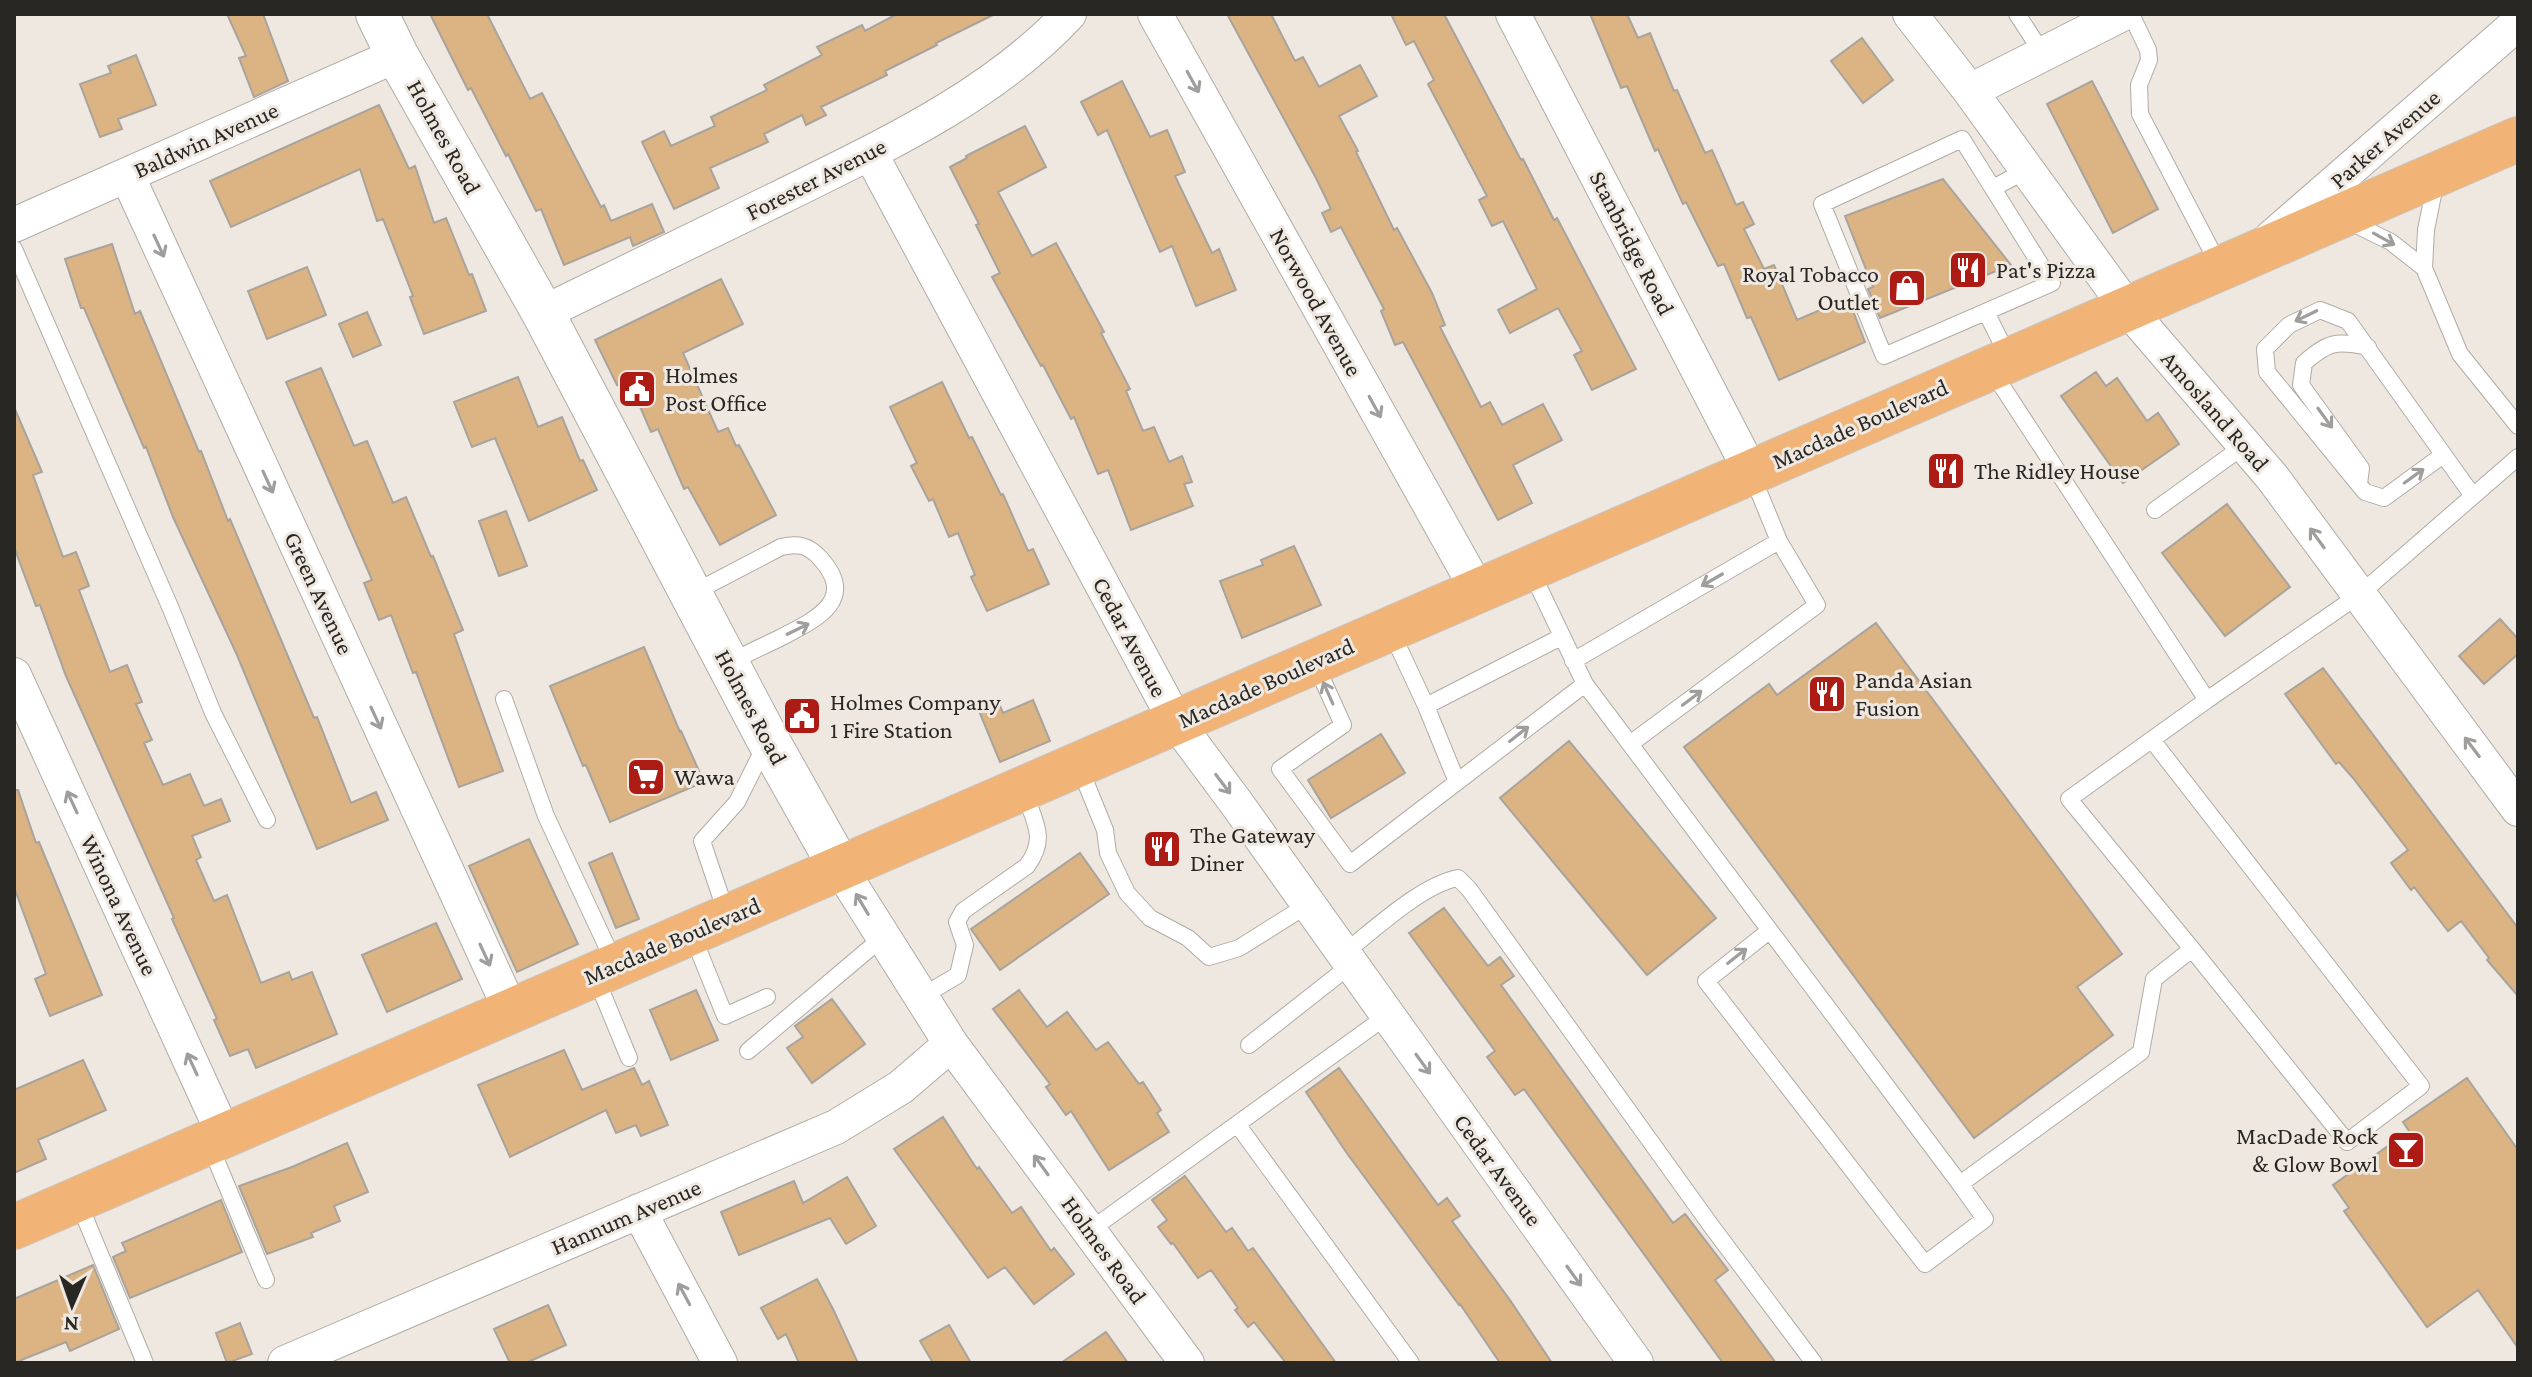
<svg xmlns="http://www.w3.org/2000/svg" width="2532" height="1377" viewBox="0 0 2532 1377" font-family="'Crimson Pro',serif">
<rect width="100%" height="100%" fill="#efe8e1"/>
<path fill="#dcb484" stroke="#a8a39c" stroke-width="2" d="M227,14H263L288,81L254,97L239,58L246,56Z
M430,14H487L530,99L542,93L601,207L604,205L611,221L652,204L664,232L633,246L630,237L564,265L541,209L536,211L508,154L506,156L471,88L468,90Z
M897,14H995L936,43L937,45L885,71L887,75L821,107L826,115L806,125L802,115L764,134L768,142L710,168L719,188L674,209L642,142L664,131L671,146L715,126L711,117L767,90L764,85L822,55L817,47L862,25L865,31Z
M1227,14H1271L1295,61L1303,57L1319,87L1360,65L1377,96L1339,116L1358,151L1356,152L1394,230L1397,228L1432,293L1445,325L1440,327L1481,407L1490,402L1502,425L1543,404L1562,440L1513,465L1532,503L1498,520L1403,342L1395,345L1381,311L1384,309L1341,227L1331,232L1322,213L1331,209L1316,178Z
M1391,14H1444L1521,160L1523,159L1554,220L1557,218L1636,369L1592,390L1574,355L1582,351L1558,308L1510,333L1498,310L1537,289L1503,221L1492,226L1479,200L1487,196L1428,84L1434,80L1414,41L1406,45Z
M1590,14H1627L1638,38L1650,33L1674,91L1677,90L1705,153L1712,150L1736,205L1743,202L1754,224L1744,229L1764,269L1774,265L1797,320L1848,298L1865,342L1779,380L1751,317L1747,318L1724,264L1718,266L1686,202L1683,204L1658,149L1655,151L1627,86L1621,88Z
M1862,38L1893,80L1863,103L1831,61Z
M136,55L156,105L118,119L122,129L100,137L80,84L111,73L108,66Z
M1122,81L1150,137L1167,130L1185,172L1175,176L1212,253L1219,249L1236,290L1196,306L1172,246L1160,252L1107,130L1098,135L1081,102Z
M2092,81L2158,209L2113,233L2047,104Z
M379,105L409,169L415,166L434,223L446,218L469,275L472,274L486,311L424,334L410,297L413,296L383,219L377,221L360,169L231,227L210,181Z
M1025,126L1046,167L998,192L1032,256L1056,243L1104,332L1101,333L1130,389L1126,391L1143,431L1154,427L1169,462L1182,456L1192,482L1184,484L1193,506L1131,530L1108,470L1098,474L1074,417L1071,419L1043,365L1041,366L992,277L1000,273L976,225L979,224L950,167L967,158L966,156Z
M1943,179L2011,265L1880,318L1868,289L1873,287L1845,216Z
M112,244L135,314L140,311L199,452L201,451L228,521L230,519L314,718L317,717L351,803L376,792L388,820L317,849L237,655L173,517L146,447L144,448L84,308H81L65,259Z
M307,267L326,315L267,339L248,291Z
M721,279L743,324L683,353L718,432L728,428L736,446L739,445L776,515L720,545L688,487L684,489L658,429L651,432L628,379L617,385L595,340Z
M367,312L381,345L353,357L339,324Z
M321,368L354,446L367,441L393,503L406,497L431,557L433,556L463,630L454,634L503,771L459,787L416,672L413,673L391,615L379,620L364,583L372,580L286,382Z
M2096,372L2106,386L2117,378L2147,421L2158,413L2179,444L2123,483L2061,396Z
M518,377L538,427L562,417L580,461L583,460L597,490L529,521L495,438L472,447L454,402Z
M942,382L969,438L972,437L1001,495L1003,494L1028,551L1033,549L1049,584L987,611L971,577L975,575L958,533L949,537L933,499L929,501L911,466L917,463L890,407Z
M14,407L42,472L33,475L63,557L76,552L89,586L79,590L110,672L127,665L142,702L136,704L152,740L144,743L163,785L190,774L204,806L221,799L230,821L192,836L201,857L196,860L214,901L227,895L261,983L289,972L292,980L312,972L337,1034L256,1068L248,1049L230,1056L214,1020L217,1019L172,919L174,918L66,676L40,605L36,606L14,547Z
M2227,504L2290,587L2225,636L2162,553Z
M506,511L527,566L499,576L479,521Z
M1294,546L1321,605L1242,638L1220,581L1263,565L1261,560Z
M2500,619L2518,639V654L2484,684L2459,656Z
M1876,623L2122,954L2077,987L2113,1035L1974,1138L1684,747L1769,684L1777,695Z
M644,647L680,732L681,731L704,782L610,822L586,765L583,766L550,686Z
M2323,668L2518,928V996L2487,960L2489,958L2461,921L2448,931L2414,887L2411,890L2391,863L2408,850L2353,778L2339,762L2336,764L2285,694Z
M1033,700L1050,741L1000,762L979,711L999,703L1003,713Z
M1381,734L1405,773L1331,818L1308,780Z
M1569,741L1716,918L1647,975L1500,798Z
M14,790H18L36,843L39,842L102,995L50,1016L35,979L46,974L14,887Z
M529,839L578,944L517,972L469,866Z
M612,853L639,919L616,928L589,863Z
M1080,853L1109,894L1000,970L971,929Z
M1444,908L1488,966L1500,957L1514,976L1501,985L1673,1223L1685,1214L1728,1270L1715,1280L1776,1363H1723L1524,1089L1515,1095L1487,1057L1495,1051L1409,933Z
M436,923L462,979L387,1012L362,955Z
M696,990L718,1040L671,1060L650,1010Z
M1019,990L1047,1027L1067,1012L1096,1050L1108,1042L1139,1084L1143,1082L1161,1110L1157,1113L1169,1132L1109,1170L1071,1111L1066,1115L1046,1087L1050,1084L993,1009Z
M832,999L865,1044L812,1083L787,1048L803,1037L795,1026Z
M564,1050L582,1090L634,1068L642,1085L649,1081L668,1125L641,1136L636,1125L616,1133L606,1110L510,1157L478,1085Z
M83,1060L106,1110L38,1140L46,1159L14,1173V1090Z
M1339,1068L1438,1205L1447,1198L1460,1216L1452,1221L1510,1300L1552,1363H1500L1460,1304L1459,1305L1346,1152L1306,1092Z
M2467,1078L2518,1150V1348L2478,1290L2427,1327L2344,1211L2349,1208L2333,1185L2409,1131L2403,1122Z
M943,1117L977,1169L979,1167L1012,1213L1021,1207L1051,1251L1054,1248L1074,1274L1034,1304L1005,1267L988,1278L894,1149Z
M347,1143L368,1192L334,1206L340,1221L311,1233L313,1237L267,1254L239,1186L292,1167Z
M1185,1176L1226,1232L1232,1228L1248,1251L1253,1248L1336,1363H1286L1254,1322L1248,1327L1235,1310L1238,1308L1211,1270L1198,1278L1173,1243L1171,1244L1158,1227L1167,1220L1152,1200Z
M847,1177L876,1226L846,1244L830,1218L739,1255L721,1212L794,1181L803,1203Z
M221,1200L242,1252L130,1298L113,1257L126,1251L122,1243Z
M93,1265L119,1329L70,1351L66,1342L14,1363V1299Z
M817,1279L833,1309L858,1363H799L786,1334L778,1339L761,1308Z
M548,1305L566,1345L526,1363H510L494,1329Z
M240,1323L252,1354L227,1363L216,1333Z
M949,1325L971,1363H933L920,1341Z
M1106,1332L1128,1363H1061Z"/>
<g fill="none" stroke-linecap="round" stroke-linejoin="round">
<g stroke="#b1aba4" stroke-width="18">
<path id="service" d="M2017,14L2043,54
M2131,14L2148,50L2149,60L2139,85L2140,114L2220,267
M1962,139L2052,283L1884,356L1822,204Z
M2436,180L2426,230L2424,268L2460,354L2518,426
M1993,188L2027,170
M2348,221L2391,242L2424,268
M14,249L171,609L213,713L267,820
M1986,312L2009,358
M2443,455L2384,498L2365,492L2267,372L2265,349L2289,325L2320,310L2348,321L2473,496
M2359,484L2361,468L2301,385L2304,363C2328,342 2336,340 2368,347
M2155,510L2245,445
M1530,569L1585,684L1960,1184L2141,1052L2154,979L2192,949L2069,799L2207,700L1992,371
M693,593L781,547C798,543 808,545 820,558C859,601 814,620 780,638C763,646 746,654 729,663
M1390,629L1426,706L1457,782
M1573,661L1779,541
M1315,663L1343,725L1280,769L1350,864L1585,684
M504,699L546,816L615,964
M2207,700L2359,595L2518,457
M1426,706L1561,637
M2152,740L2421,1086L2347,1142L2192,949
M1630,744L1817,605L1779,541L1751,473
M1079,766L1105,830L1108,853L1127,893L1150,918L1188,938L1209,957L1239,948L1309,904
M727,915L702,841L737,802L765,746
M1769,931L1706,981L1925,1264L1985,1219L1960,1184
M692,934L725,1016L767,997
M1344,953C1374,930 1421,885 1458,878L1469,889L1712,1227L1814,1363
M596,978L629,1058
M921,997L958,975L965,945L957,922L963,911L1027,866C1048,837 1034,822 1024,791
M1249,1045L1352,964
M748,1051L882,938
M1237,1124L1411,1363
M209,1143L266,1280
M78,1201L145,1363
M1089,1231L1388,1015"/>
</g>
<g stroke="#b1aba4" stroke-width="36">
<path id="minor" d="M1155,14L1478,591
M1513,14L1751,472
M1910,14L1970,91L2127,308L2272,477L2518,809
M1970,91L2122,14
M870,153L1176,722L1237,804L1636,1363
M127,175L511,1011
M14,225L397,55
M2271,238L2518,23
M543,313C623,274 703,235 783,196C882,147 993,96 1069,14
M14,675L224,1135
M840,868L951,1044L1187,1363
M639,1211L720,1363
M285,1363L836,1127L901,1087L951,1044"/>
</g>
<g stroke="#b1aba4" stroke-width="44">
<path id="tertiary" d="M377,14L397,55L543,313L768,740L840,868"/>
</g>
<g stroke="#c7c7c6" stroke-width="46">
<path id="primary" d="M14,1227L2518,139"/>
</g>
<use href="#service" stroke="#fff" stroke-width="16"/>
<use href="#minor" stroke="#fff" stroke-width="34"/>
<use href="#tertiary" stroke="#fff" stroke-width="42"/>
<use href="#primary" stroke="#f1b376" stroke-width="44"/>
</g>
<defs><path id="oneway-shaft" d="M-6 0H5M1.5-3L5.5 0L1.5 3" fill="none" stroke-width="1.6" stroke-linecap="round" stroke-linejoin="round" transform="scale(2)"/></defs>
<g stroke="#9f9e9c">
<use href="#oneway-shaft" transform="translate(1193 82) rotate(61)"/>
<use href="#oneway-shaft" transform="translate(2384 239) rotate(29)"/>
<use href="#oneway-shaft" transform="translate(159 246) rotate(65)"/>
<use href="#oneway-shaft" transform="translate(2306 316) rotate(154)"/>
<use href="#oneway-shaft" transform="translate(1375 407) rotate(61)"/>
<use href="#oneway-shaft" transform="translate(2325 418) rotate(54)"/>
<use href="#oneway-shaft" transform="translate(2414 476) rotate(-36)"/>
<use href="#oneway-shaft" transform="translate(268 482) rotate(65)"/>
<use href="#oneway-shaft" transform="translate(2317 538) rotate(-126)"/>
<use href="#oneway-shaft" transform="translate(1712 580) rotate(150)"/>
<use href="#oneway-shaft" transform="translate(798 629) rotate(-26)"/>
<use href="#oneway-shaft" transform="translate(1328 693) rotate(-114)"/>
<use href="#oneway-shaft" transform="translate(1692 698) rotate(-37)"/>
<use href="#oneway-shaft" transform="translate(376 718) rotate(65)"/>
<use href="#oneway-shaft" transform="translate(1519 734) rotate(-38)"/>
<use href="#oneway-shaft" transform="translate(2472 747) rotate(-127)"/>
<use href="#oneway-shaft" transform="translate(1223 784) rotate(53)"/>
<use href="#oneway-shaft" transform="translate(72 802) rotate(-115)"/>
<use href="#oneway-shaft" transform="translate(862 904) rotate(-121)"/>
<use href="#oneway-shaft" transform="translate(485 955) rotate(65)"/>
<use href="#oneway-shaft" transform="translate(1737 956) rotate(-38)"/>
<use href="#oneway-shaft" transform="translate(192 1064) rotate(-115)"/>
<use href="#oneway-shaft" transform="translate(1423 1064) rotate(54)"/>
<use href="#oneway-shaft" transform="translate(1041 1165) rotate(-126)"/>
<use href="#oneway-shaft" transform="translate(1574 1276) rotate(54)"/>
<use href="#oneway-shaft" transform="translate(684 1294) rotate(-118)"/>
</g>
<defs>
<g id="restaurant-square" transform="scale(2)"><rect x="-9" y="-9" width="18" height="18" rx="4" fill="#ac1b14" stroke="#efe8e1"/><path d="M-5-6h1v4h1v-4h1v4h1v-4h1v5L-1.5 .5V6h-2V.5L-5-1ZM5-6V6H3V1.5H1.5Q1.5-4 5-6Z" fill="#fff"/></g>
<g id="shop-square" transform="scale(2)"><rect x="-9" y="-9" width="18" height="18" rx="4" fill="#ac1b14" stroke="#efe8e1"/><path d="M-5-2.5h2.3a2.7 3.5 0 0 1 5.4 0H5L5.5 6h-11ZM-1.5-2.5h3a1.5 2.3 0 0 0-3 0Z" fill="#fff"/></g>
<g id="civic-square" transform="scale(2)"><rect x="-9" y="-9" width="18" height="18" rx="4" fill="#ac1b14" stroke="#efe8e1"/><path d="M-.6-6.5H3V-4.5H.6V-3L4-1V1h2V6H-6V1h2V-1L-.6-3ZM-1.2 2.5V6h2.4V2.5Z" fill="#fff"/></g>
<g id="supermarket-square" transform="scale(2)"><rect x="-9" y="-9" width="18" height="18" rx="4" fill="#ac1b14" stroke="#efe8e1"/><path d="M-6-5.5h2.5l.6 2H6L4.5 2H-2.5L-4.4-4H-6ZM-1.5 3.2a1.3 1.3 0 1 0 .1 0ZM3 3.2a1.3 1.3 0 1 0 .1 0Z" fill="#fff"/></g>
<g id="bar-square" transform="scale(2)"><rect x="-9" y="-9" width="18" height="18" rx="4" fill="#ac1b14" stroke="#efe8e1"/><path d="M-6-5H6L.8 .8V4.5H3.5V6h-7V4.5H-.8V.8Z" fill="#fff"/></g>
</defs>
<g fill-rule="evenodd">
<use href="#restaurant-square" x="1968" y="270"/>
<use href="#shop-square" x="1907" y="288"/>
<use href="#civic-square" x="637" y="389"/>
<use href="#restaurant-square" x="1946" y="471"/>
<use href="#restaurant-square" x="1827" y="694"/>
<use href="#civic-square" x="802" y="716"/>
<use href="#supermarket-square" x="646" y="777"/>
<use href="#restaurant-square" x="1162" y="849"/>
<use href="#bar-square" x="2406" y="1150"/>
</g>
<g text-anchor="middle" stroke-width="6" stroke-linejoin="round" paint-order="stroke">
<g font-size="24" fill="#292724" stroke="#efe8e1">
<text transform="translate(444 137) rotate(61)" y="8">Holmes Road</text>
<text transform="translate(2385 139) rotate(-41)" y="8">Parker Avenue</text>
<text transform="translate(206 140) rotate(-24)" y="8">Baldwin Avenue</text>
<text transform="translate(816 179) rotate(-27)" y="8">Forester Avenue</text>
<text transform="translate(1632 243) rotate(63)" y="8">Stanbridge Road</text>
<text transform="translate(1316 302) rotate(61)" y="8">Norwood Avenue</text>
<text transform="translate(2215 411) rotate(49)" y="8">Amosland Road</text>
<text transform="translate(1860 424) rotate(-24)" y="8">Macdade Boulevard</text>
<text transform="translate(319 593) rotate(65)" y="8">Green Avenue</text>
<text transform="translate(1130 637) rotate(62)" y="8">Cedar Avenue</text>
<text transform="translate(1266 683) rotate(-24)" y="8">Macdade Boulevard</text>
<text transform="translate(751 707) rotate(62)" y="8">Holmes Road</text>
<text transform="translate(119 905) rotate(65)" y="8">Winona Avenue</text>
<text transform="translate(672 941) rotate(-23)" y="8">Macdade Boulevard</text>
<text transform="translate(1498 1170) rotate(54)" y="8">Cedar Avenue</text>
<text transform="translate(626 1217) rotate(-23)" y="8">Hannum Avenue</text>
<text transform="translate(1104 1250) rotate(54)" y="8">Holmes Road</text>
</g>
<g font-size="24" fill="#292724" stroke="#efe8e1" text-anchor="start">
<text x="1996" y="278">Pat's Pizza</text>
<text x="1879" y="282" text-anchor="end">Royal Tobacco<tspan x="1879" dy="28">Outlet</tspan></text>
<text x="665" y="383">Holmes<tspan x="665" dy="28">Post Office</tspan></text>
<text x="1974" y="479">The Ridley House</text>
<text x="1855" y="688">Panda Asian<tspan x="1855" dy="28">Fusion</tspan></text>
<text x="830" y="710">Holmes Company<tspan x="830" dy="28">1 Fire Station</tspan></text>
<text x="674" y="785">Wawa</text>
<text x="1190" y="843">The Gateway<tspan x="1190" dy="28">Diner</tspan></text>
<text x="2378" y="1144" text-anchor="end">MacDade Rock<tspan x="2378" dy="28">&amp; Glow Bowl</tspan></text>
</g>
</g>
<rect width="2532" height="1377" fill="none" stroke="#292724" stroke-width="32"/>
<g transform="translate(72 1305) rotate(182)" stroke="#efe8e1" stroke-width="6" paint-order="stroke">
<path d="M0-6L14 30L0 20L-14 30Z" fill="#292724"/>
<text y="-12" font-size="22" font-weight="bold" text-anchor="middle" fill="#292724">N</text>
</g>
</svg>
